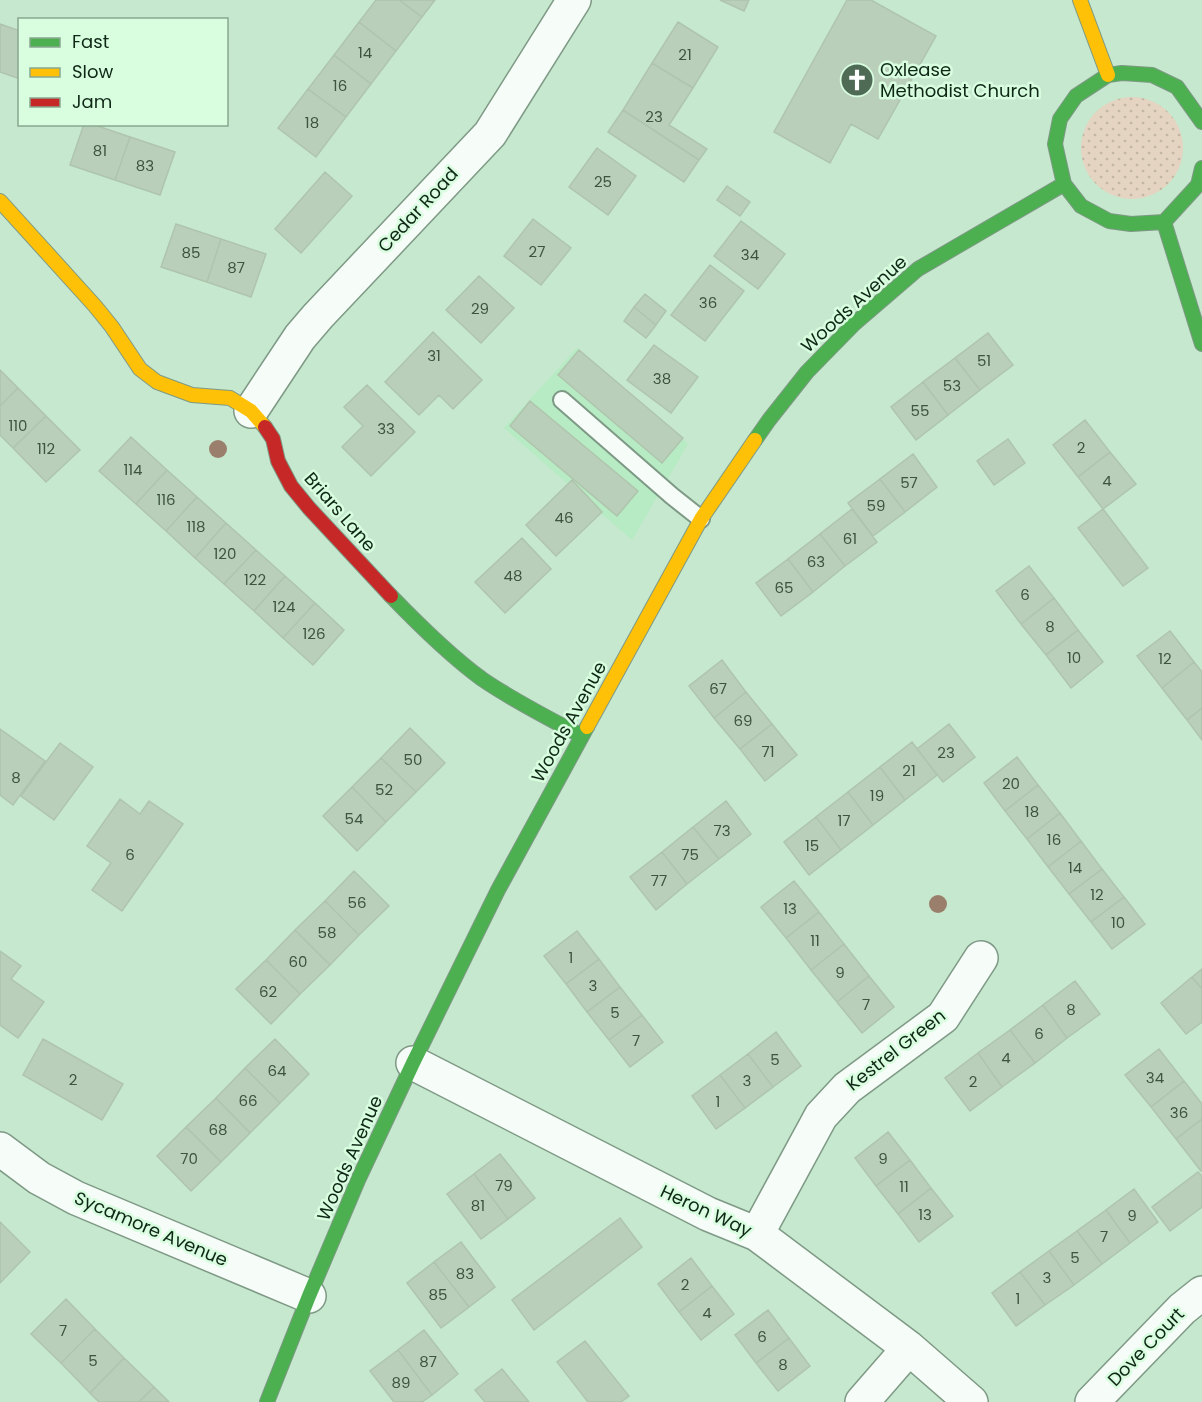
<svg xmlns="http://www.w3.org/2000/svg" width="1202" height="1402" viewBox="0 0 1202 1402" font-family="Poppins,sans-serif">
<defs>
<pattern id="grass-dots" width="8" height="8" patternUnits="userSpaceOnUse" patternTransform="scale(1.5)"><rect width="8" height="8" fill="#e4d4c1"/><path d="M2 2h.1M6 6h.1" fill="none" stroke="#c2b6a5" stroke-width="1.8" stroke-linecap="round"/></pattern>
</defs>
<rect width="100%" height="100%" fill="#c6e8ce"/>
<path fill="#b6ebc3" d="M577,348L688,444L632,540L504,428Z"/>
<path fill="url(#grass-dots)" d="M1081 148a51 51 0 1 1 102 0a51 51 0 1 1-102 0Z"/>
<path fill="#bacfb9" stroke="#afc4ad" stroke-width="1.5" d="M376,0H399L422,17L396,51L359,22Z
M399,0H435L422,17Z
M720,0H749L744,11Z
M847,0H871L936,36L878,139L851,124L830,163L774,132Z
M359,22L396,51L371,84L334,55Z
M678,22L718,47L693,88L652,63Z
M0,24L20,31V79L0,72Z
M334,55L371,84L346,117L308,89Z
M652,63L693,88L669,125L707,149L699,160L623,110Z
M308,89L346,117L316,157L278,128Z
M623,110L699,160L684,182L608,132Z
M84,124H92L130,137L115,180L70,165Z
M130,137L175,152L160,195L115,180Z
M597,148L636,176L608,215L569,187Z
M325,172L352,196L301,253L275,229Z
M727,186L750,202L740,216L717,200Z
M533,219L571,248L541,285L504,256Z
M741,221L785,254L758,289L714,256Z
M176,224L221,239L207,282L161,267Z
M221,239L266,254L251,297L207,282Z
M710,265L744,291L705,341L671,315Z
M479,276L514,308L481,343L446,310Z
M645,294L666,311L656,325L634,307Z
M634,307L656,325L646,338L624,321Z
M433,332L482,380L453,409L439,395L419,415L385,382Z
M988,333L1013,365L980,390L955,358Z
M654,345L698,377L671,413L627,380Z
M579,350L683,438L662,463L558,375Z
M955,358L980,390L948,415L923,382Z
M0,370L18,388L0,406Z
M923,382L948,415L916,440L891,407Z
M367,385L415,432L371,476L342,447L363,426L344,407Z
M18,388L46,416L13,448L0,435V406Z
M530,401L638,491L617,516L510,426Z
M46,416L80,450L46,482L13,448Z
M1085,420L1110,452L1078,477L1053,445Z
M131,437L167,470L136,504L99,471Z
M1008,439L1025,463L994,485L977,461Z
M1110,452L1136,484L1103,509L1078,477Z
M913,454L937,487L905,512L880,479Z
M167,470L197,497L166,531L136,504Z
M880,479L905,512L873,536L848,503Z
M572,480L602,512L556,556L526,525Z
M197,497L226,523L195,558L166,531Z
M852,509L877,542L845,566L820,534Z
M1103,509L1148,568L1123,586L1078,528Z
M226,523L256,550L224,584L195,558Z
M820,534L845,566L813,592L788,559Z
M522,538L551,569L505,613L475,582Z
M256,550L285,576L254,611L224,584Z
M788,559L813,592L781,616L756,583Z
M1029,566L1054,598L1021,624L996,591Z
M285,576L315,603L283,638L254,611Z
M1054,598L1078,630L1046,655L1021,624Z
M315,603L344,630L313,665L283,638Z
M1078,630L1103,662L1071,688L1046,655Z
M1170,631L1194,662L1162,688L1137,656Z
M722,660L746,692L714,718L689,686Z
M1194,662L1202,672V708L1187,720L1162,688Z
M746,692L772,724L740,749L714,718Z
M1202,708V740L1187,720Z
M772,724L797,755L765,781L740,749Z
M949,724L975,757L943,782L917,749Z
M410,728L445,763L416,792L381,758Z
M0,729L45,761L13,805L0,795Z
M912,742L937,775L905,800L880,767Z
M60,743L93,767L54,820L21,796Z
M1017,757L1038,785L1005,811L984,783Z
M381,758L416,792L386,822L352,787Z
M880,767L905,800L873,825L848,792Z
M1038,785L1060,813L1027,839L1005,811Z
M352,787L386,822L357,851L323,816Z
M848,792L873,825L841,850L816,817Z
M120,799L140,814L149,801L183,824L122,911L92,890L111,863L87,846Z
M726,801L751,834L719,859L693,827Z
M1060,813L1081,841L1048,867L1027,839Z
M816,817L841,850L809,875L784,842Z
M693,827L719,859L687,884L662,852Z
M1081,841L1102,869L1069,894L1048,867Z
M662,852L687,884L656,910L630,877Z
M1102,869L1124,897L1091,922L1069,894Z
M354,871L389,906L359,935L325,901Z
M794,881L819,912L786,938L761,907Z
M1124,897L1145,924L1112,949L1091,922Z
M325,901L359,935L330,965L295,930Z
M819,912L844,944L811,970L786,938Z
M295,930L330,965L300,994L266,960Z
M577,931L599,959L566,984L544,956Z
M844,944L869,976L837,1002L811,970Z
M0,951L21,966L11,979L44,1002L18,1038L0,1025Z
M599,959L620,987L587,1012L566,984Z
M266,960L300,994L271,1024L236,989Z
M1202,969V989L1192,977Z
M869,976L894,1007L862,1033L837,1002Z
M1192,977L1202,989V1022L1186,1034L1161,1003Z
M1075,981L1100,1014L1067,1038L1043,1005Z
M620,987L642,1015L609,1040L587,1012Z
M1043,1005L1067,1038L1035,1063L1010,1030Z
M642,1015L663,1042L630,1067L609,1040Z
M1010,1030L1035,1063L1002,1087L978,1053Z
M776,1032L801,1066L773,1087L748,1054Z
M43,1039L123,1084L102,1120L23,1075Z
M275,1039L309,1074L280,1103L245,1068Z
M1159,1049L1184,1081L1151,1107L1125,1075Z
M978,1053L1002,1087L970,1111L945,1078Z
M748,1054L773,1087L745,1108L720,1075Z
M245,1068L280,1103L250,1133L216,1098Z
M720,1075L745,1108L716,1129L692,1096Z
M1184,1081L1202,1104V1119L1176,1139L1151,1107Z
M216,1098L250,1133L221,1162L186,1127Z
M1202,1119V1170L1201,1171L1176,1139Z
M186,1127L221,1162L191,1191L157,1156Z
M888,1132L910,1160L876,1186L855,1158Z
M500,1154L535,1198L508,1219L474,1174Z
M910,1160L931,1188L898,1214L876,1186Z
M1198,1172L1202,1176V1207L1170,1231L1152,1207Z
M474,1174L508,1219L481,1239L447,1194Z
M931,1188L953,1216L919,1242L898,1214Z
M1134,1189L1158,1222L1130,1243L1106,1210Z
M1106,1210L1130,1243L1102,1264L1077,1231Z
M620,1218L642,1247L534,1330L512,1300Z
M0,1222L30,1252L0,1283Z
M1077,1231L1102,1264L1074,1285L1049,1251Z
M461,1242L495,1287L469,1307L434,1262Z
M1049,1251L1074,1285L1045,1305L1020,1272Z
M691,1258L712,1286L679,1312L658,1284Z
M434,1262L469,1307L441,1328L407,1283Z
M1020,1272L1045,1305L1016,1326L992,1293Z
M712,1286L734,1314L701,1340L679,1312Z
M66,1299L95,1329L61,1363L31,1334Z
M768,1310L789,1338L756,1363L735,1335Z
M95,1329L124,1358L90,1393L61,1363Z
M424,1330L458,1374L432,1395L398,1350Z
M789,1338L810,1366L778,1391L756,1363Z
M585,1341L629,1396L621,1402H588L557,1362Z
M398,1350L432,1395L422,1402H394L370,1371Z
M124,1358L154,1387L139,1402H99L90,1393Z
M502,1369L529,1402H485L475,1390Z
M154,1387L169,1402H139Z"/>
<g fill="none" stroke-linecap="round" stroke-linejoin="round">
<g stroke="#7e9985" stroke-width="20">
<path id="lane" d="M562,400L672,496L701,519"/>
</g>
<g stroke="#7e9985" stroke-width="36">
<path id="street" d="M251,411L300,337L318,316L490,134L574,0
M413,1063L708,1214L757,1234L909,1348L971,1402
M0,1149L39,1178L76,1198L309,1296
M757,1234L821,1116L847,1088L943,1017L981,958
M862,1402L909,1348
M1092,1402L1182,1309L1202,1293"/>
</g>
<g stroke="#7e9985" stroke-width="16">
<path id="fast" d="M1202,122L1177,87L1152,75L1122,73L1108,75L1076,96L1060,119L1055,144L1064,184L1081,206L1109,221L1131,224L1164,222L1198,185L1202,168
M1164,222L1202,344
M755,440L769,420L807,372L854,324L918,269L1064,184
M391,596C419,625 449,655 482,679C514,701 548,718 582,736
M267,1402L309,1296L359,1178L413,1063L498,890L587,727"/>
</g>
<g stroke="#7e9985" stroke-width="16">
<path id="slow" d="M1080,0L1108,75
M0,201L95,306L112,327L140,369L157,382L192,395L230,398L251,411L265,427
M587,727L701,519L755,440"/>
</g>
<g stroke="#7e9985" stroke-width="16">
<path id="jam" d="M265,427L273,439L278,461L291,486L309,508L391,596"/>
</g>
<use href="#lane" stroke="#f6fcf8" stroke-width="16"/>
<use href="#street" stroke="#f6fcf8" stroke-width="33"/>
<use href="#fast" stroke="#4caf50" stroke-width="14"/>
<use href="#slow" stroke="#ffc107" stroke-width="14"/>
<use href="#jam" stroke="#c62828" stroke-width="14"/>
</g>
<g fill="#9b7f6d">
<circle cx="218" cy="449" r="9"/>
<circle cx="938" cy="904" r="9"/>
</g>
<defs>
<g id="church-disc" transform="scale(1.725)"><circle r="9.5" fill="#4f6b56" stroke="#d8fddf"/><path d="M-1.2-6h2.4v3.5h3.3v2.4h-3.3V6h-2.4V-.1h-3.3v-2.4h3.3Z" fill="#fff"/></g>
</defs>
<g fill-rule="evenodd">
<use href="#church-disc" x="857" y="80"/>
</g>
<g text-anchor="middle" stroke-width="5" stroke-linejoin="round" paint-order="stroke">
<g font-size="15" fill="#3c5440">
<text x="365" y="58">14</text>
<text x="685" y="60">21</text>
<text x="340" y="91">16</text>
<text x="654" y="122">23</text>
<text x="312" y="128">18</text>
<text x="100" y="156">81</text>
<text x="145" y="171">83</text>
<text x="603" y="187">25</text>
<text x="537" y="257">27</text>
<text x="191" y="258">85</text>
<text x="750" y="260">34</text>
<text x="236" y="273">87</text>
<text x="708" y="308">36</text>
<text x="480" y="314">29</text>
<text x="434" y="361">31</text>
<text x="984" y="366">51</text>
<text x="662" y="384">38</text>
<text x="952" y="391">53</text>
<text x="920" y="416">55</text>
<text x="18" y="431">110</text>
<text x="386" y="434">33</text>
<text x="1081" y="453">2</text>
<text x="46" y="454">112</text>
<text x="133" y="475">114</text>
<text x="1107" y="486">4</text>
<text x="909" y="488">57</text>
<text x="166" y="505">116</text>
<text x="876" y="511">59</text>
<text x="564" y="523">46</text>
<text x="196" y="532">118</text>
<text x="850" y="544">61</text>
<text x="225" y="559">120</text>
<text x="816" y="567">63</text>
<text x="513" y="581">48</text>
<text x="255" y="585">122</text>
<text x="784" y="593">65</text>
<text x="1025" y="600">6</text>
<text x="284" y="612">124</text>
<text x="1050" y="632">8</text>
<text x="314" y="639">126</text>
<text x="1074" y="663">10</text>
<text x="1165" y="664">12</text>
<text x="718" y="694">67</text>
<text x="743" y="726">69</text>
<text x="768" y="757">71</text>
<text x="946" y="758">23</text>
<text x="413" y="765">50</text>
<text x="909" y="776">21</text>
<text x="16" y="783">8</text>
<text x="1011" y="789">20</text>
<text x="384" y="795">52</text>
<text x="877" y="801">19</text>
<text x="1032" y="817">18</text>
<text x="354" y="824">54</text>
<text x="844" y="826">17</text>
<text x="722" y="836">73</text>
<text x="1054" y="845">16</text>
<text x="812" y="851">15</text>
<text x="130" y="860">6</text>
<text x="690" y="860">75</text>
<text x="1075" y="873">14</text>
<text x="659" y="886">77</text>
<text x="1097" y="900">12</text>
<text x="357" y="908">56</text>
<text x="790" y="914">13</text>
<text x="1118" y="928">10</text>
<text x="327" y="938">58</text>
<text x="815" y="946">11</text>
<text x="571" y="963">1</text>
<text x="298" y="967">60</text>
<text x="840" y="978">9</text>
<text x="593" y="991">3</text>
<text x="268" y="997">62</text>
<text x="866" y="1010">7</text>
<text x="1071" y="1015">8</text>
<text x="615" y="1018">5</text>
<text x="1039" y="1039">6</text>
<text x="636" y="1046">7</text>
<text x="1006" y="1063">4</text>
<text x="775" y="1065">5</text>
<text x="277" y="1076">64</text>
<text x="1155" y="1083">34</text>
<text x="73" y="1085">2</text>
<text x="747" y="1086">3</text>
<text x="973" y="1087">2</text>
<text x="248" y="1106">66</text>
<text x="718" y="1107">1</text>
<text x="1179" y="1118">36</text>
<text x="218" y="1135">68</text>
<text x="189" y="1164">70</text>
<text x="883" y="1164">9</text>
<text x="504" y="1191">79</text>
<text x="904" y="1192">11</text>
<text x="478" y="1211">81</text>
<text x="925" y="1220">13</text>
<text x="1132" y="1221">9</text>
<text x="1104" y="1242">7</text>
<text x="1075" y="1263">5</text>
<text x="465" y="1279">83</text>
<text x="1047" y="1283">3</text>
<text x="685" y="1290">2</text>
<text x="438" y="1300">85</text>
<text x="1018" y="1304">1</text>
<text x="707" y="1318">4</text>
<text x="63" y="1336">7</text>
<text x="762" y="1342">6</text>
<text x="93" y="1366">5</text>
<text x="428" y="1367">87</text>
<text x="783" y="1370">8</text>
<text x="401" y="1388">89</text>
</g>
<g font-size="18" fill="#0f2816" stroke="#d8fddf" text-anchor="start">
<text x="880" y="76">Oxlease<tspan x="880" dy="21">Methodist Church</tspan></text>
</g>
<g font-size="18" fill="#0f2816" stroke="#d8fddf">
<text transform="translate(418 210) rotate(-47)" y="6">Cedar Road</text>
<text transform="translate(854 304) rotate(-42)" y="6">Woods Avenue</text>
<text transform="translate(340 512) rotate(49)" y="6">Briars Lane</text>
<text transform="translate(569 722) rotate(-61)" y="6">Woods Avenue</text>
<text transform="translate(896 1050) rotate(-38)" y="6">Kestrel Green</text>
<text transform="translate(350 1158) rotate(-66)" y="6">Woods Avenue</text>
<text transform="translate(706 1211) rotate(25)" y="6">Heron Way</text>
<text transform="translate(151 1229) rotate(23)" y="6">Sycamore Avenue</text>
<text transform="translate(1146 1347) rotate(-46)" y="6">Dove Court</text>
</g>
</g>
<rect x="18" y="18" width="210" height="108" fill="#d8fddf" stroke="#88a88f" stroke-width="1.5"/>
<rect x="30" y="38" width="30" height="9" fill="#4caf50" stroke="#88a88f" stroke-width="1.5"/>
<text x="72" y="48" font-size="18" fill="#0f2816">Fast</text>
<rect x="30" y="68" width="30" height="9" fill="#ffc107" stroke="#88a88f" stroke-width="1.5"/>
<text x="72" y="78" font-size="18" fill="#0f2816">Slow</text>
<rect x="30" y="98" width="30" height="9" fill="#c62828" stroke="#88a88f" stroke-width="1.5"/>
<text x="72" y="108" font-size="18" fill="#0f2816">Jam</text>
</svg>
